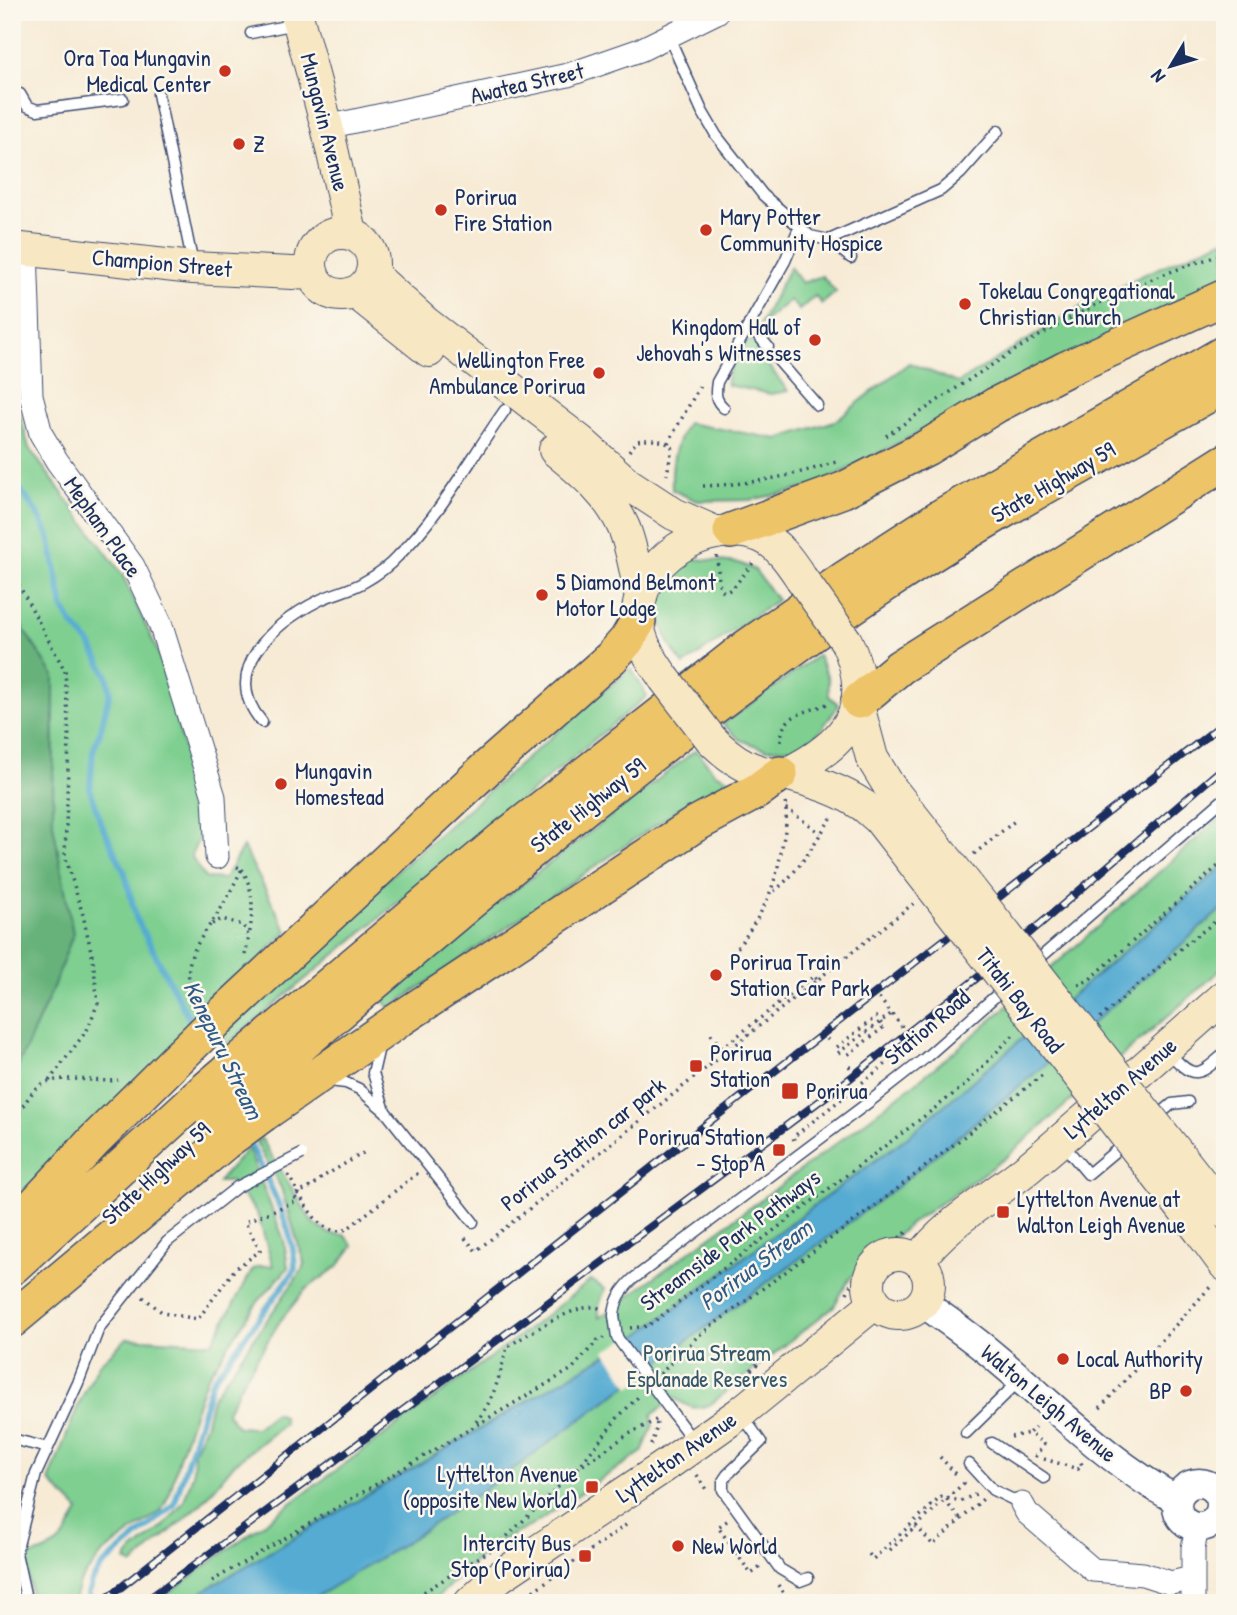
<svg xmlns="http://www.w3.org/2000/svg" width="1237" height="1615" viewBox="0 0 1237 1615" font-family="'Patrick Hand',sans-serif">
<rect width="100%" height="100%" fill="#fbf7ec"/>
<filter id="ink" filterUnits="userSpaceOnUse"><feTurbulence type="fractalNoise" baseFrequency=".0143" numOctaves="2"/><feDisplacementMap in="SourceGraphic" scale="14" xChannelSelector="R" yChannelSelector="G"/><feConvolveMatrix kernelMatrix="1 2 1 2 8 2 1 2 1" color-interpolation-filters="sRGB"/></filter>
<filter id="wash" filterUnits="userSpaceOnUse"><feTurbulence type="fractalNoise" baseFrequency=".00686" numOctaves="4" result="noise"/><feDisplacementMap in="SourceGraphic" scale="28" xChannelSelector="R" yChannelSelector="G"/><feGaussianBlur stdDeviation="1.57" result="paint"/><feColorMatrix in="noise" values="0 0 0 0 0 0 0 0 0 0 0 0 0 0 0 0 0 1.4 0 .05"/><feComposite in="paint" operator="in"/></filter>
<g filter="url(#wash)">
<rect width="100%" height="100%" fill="#f7ebd6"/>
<path fill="#7ecf90" stroke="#4c7f77" stroke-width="2" d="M1225,239V284L934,425L813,487L750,500L697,501L672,490C671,464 674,446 687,423L778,439L835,421L909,363L958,383L1079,308L1141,276Z
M790,267L802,283L822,276L836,292L822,304L815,296L799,310L790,300L759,326Z
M12,319L19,410L29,448L122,574L158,652L205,825L191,856L205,878L224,879L243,847L287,931L12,1209V1079L50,995L73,934L53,824L54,676L12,612Z
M752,340L760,349L762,357L788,391L771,394L727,385C725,375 742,342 752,340Z
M693,555L696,559L739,563L755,570L777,600L684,665C673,651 666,640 661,622C651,587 668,576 693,555Z
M818,655L828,678L829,696L839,705L815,738L793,748L766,749L740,740L723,724Z
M631,668L647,696L227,1044L216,1027Z
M696,750L715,773L739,784L686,804L390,1008L379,995Z
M1225,814V865L906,1138L631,1340L183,1603H155L534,1325L591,1280L605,1289L599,1306V1318C711,1235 825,1155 934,1068C1034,987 1128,898 1225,814Z
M1225,906V966L1004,1159L910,1224L850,1278L834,1306L711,1404C694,1411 688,1407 674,1398L652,1415L653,1426L642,1452L531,1526L492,1545L431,1603H306L412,1538L498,1480L894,1189L1046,1064Z
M261,1138L313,1223L330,1234L345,1235L353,1246L338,1266L305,1290L280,1321L238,1389C236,1399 229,1403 227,1413L238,1427L256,1428L275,1413L283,1416L284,1424L234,1464L202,1503L132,1565L126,1560L133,1551L163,1527L183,1503L193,1474L194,1451L205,1426L212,1398L302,1270L304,1263L281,1188L256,1142Z
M248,1148L284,1240L288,1268L256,1304L206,1379L180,1454L170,1493L161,1511L103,1553L79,1583L73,1603H32L26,1558C63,1545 61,1544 79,1511L49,1481L79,1403L99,1364L127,1338L212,1343L253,1269L259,1266H273L257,1213L232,1182H218Z"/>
<path fill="#66b27a" stroke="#40706c" stroke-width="2" d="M12,612L54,676L53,824L73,934L50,995L12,1079Z"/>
<path fill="#55abd2" stroke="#386d98" stroke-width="2" d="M1225,865V906L1046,1064L894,1189L498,1480L412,1538L306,1603H183L632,1340L906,1138Z"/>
<path fill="#f7ebd6" d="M630,1336L654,1370L630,1387L605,1351Z"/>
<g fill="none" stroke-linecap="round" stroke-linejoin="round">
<path stroke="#55abd2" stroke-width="6" d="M12,478L37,513L49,536L63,607L72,624L90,644L107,675L110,692L100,732L93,751L90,789L101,823L125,873L136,918L193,1026
M91,1603L88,1594L92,1581L101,1567L174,1505L212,1381L295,1270C295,1229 266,1177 248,1140"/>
</g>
</g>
<g filter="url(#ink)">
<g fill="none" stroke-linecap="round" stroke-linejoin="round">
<g stroke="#3c4b70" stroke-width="13">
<path id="service" d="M251,33L296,24
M669,37L702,111L716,135L763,195L810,236L829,240L851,258
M20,94L27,106L37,110L123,99
M158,94L193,265
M829,240L941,190L961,173L998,131
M749,324L768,347
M777,359L817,405
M724,408C715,400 715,394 717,382L785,261L799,228
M262,722C218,671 274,623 320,600C334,593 351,590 364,582C377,575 388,567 398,556C441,514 470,459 505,410
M1033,964L1225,798
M379,1047L373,1073L385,1111
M1167,1050C1193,1080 1197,1078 1225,1053
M329,1081L346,1083L359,1089L385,1111L473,1222
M1154,1119L1172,1104L1188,1102
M1062,1143L1088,1174L1125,1143
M614,1316C615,1300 622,1289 633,1279L869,1102L924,1059L1007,986
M670,1410L694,1442
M742,1415L761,1442L727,1475L723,1481V1490L780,1569L800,1581L808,1578
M966,1433L1019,1381
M12,1439L48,1448
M992,1443L1044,1478
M969,1464L993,1490L1022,1504
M27,1603L16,1553L36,1474L78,1383L99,1328L167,1242L237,1187"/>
</g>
<g stroke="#3c4b70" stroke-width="25">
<path id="minor" d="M327,127L568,75L640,50L717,12
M26,249L31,395L41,434L57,461L133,566L160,623L214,797L217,857
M1022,1504L1027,1513L1093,1570L1143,1574L1171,1583L1192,1578
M1193,1603V1548L1197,1528"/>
</g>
<g stroke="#3c4b70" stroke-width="31">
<path id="tertiary" d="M923,1303C948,1321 973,1338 996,1358C1055,1407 1109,1463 1177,1500
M1177 1505a22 22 0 1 1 44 0a22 22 0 1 1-44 0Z"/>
</g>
<g stroke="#3c4b70" stroke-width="34">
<path id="secondary" d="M296,12L327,127L351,233
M311 264a31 31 0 1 1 62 0a31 31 0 1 1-62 0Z
M12,248L193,268L313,274
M372,274L426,323L580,441L628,484L674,514L717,533
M355,292L429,351
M555,450C582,472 610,495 624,528C633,550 636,575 641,598
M664,678C652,661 639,642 638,620C635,561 707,516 760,536C778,543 791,563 801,578
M858,706L872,758L889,786
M711,739C730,759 757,777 786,774C845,745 878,708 846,641
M786,774C814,782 839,789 864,806
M1200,1231L1225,1265
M869 1284a30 30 0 1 1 60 0a30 30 0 1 1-60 0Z
M918,1261C947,1221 990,1199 1028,1168C1095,1112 1160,1054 1225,996
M470,1603L499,1577L665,1466L740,1413L875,1303"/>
</g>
<g stroke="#3c4b70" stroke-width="38">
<path id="primary" d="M731,531L843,490L926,448L996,405L1066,369L1225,297
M859,701L900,667L1225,462
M220,1017L490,765L611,658L627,640L638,621
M237,1063L503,839L747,647L843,580L939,518L1225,353
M250,1088C458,912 663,732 890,581C998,509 1113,449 1225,385
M263,1114L397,1021L694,825L757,791L780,774
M12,1229L93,1142L179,1057
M12,1267L202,1093
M12,1320L225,1142"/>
</g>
<path stroke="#3c4b70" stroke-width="3.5" stroke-dasharray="2 5" stroke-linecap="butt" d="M886,436C992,363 1099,289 1225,254
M668,443L701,384
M629,451L637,441C647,439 664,439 672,447L667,475
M703,486C752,484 789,477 836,462
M717,556L719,584L723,591L726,592L733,588L753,563L757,562
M12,572L65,671L69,738L65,856L83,915L93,960L98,1003L87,1030L49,1081
M781,742C781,712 806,714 829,703
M786,808L820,833
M974,854L1016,820
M242,869C255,892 253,912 249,937
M774,891C799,873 814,842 832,817
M212,924L222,919L243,925L249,937L245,955
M729,959C759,919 774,897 782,846C785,833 788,816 785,802
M1078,985L1089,980L1225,860
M879,998L904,1029
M197,1004C177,964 196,946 218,913C227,900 234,884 242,869L233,865
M1100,1018L1186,944L1225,914
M711,1034L726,1054
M827,1039L828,1040
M837,1047L876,1017L884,1027L845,1057
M722,1048L814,976L818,981
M838,1053L891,1014
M849,1066L853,1071
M12,1124C20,1112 27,1097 37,1088C56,1071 95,1084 118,1080
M794,1140L793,1137L896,1056L900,1060
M288,1175C301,1194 317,1240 347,1229L418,1173
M465,1238L476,1251L914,903
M847,1293C858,1265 884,1250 907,1232
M143,1297L163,1313L198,1319L235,1269L260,1251L245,1222L297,1201L294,1195L313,1186L324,1176L365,1152
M630,1328L648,1326L964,1086L1016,1032
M751,1370L762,1360L767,1358
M660,1374L698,1336L879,1203L1045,1073
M1100,1408L1213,1284
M476,1422C494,1401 500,1374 507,1347C526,1336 582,1298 601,1309
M1011,1437L1029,1433
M651,1445L657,1426L656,1419
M940,1457L957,1475
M1035,1457L1044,1444L1029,1433L1035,1427
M1044,1459L1078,1469L1082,1466L1081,1462
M583,1465L627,1435L660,1418
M697,1475L707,1491
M947,1499L950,1507L961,1519
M727,1521L718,1527L751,1574L762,1566
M916,1526L933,1545L983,1499
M497,1546L578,1468L619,1416L640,1395
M890,1550L964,1483L962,1481
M869,1554L873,1559L941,1497L961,1501L978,1493
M212,1581L572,1369L598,1340L604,1338
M778,1585L790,1603
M406,1603L491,1550
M516,1603L626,1525
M820,1603L825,1599"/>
<use href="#service" stroke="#fff" stroke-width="10"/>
<use href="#minor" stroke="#fff" stroke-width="23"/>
<use href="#tertiary" stroke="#fff" stroke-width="28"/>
<use href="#secondary" stroke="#f8e7c3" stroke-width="32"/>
<use href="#primary" stroke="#eec469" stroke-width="35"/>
<g stroke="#1b2f5e" stroke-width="8">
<path id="rail" d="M101,1603L704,1126L1225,722
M143,1603L844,1083L977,978L1225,766"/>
</g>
<use href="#rail" stroke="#fbf7ec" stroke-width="5" stroke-dasharray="16" stroke-linecap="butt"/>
<g stroke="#3c4b70" stroke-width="13" stroke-linecap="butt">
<path id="service-bridge" d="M237,1187L302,1154
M614,1316L617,1337L621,1343L670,1410"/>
</g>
<g stroke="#3c4b70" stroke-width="34" stroke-linecap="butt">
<path id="secondary-bridge" d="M801,578L846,641
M664,678L711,739
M889,786L1224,1212
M864,806L879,819L1200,1231"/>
</g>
<g stroke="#3c4b70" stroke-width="38" stroke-linecap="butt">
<path id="primary-bridge" d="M179,1057L220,1017
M202,1093L237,1063
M214,1119L250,1088
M225,1142L263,1114"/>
</g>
<use href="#service-bridge" stroke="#fff" stroke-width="10"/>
<use href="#secondary-bridge" stroke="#f8e7c3" stroke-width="32"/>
<use href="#primary-bridge" stroke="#eec469" stroke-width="35"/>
</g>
</g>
<g fill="#c8321e" stroke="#fbf7ec" stroke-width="2.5">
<circle cx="225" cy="71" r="7"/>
<circle cx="239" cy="144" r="7"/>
<circle cx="441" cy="210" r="7"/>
<circle cx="706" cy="230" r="7"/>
<circle cx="965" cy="304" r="7"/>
<circle cx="815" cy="340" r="7"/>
<circle cx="599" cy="373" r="7"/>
<circle cx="542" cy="595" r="7"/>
<circle cx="281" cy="784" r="7"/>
<circle cx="716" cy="975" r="7"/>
<rect x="689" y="1059" width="14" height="14" rx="3.5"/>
<rect x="781" y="1082" width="18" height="18" rx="3.5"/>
<rect x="772" y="1143" width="14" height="14" rx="3.5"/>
<rect x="996" y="1205" width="14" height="14" rx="3.5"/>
<circle cx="1063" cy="1359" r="7"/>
<circle cx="1186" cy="1391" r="7"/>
<rect x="585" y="1480" width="14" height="14" rx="3.5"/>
<circle cx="678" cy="1546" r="7"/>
<rect x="578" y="1549" width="14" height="14" rx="3.5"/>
</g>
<g text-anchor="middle" stroke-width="5" stroke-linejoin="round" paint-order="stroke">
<g font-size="23" fill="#1b2f5e" stroke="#fbf7ec" text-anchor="start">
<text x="211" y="66" text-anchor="end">Ora Toa Mungavin<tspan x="211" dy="26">Medical Center</tspan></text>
<text x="253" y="152">Z</text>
<text x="455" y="205">Porirua<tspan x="455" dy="26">Fire Station</tspan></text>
<text x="720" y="225">Mary Potter<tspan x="720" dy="26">Community Hospice</tspan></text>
<text x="979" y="299">Tokelau Congregational<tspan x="979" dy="26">Christian Church</tspan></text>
<text x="801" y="335" text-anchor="end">Kingdom Hall of<tspan x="801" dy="26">Jehovah's Witnesses</tspan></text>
<text x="585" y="368" text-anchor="end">Wellington Free<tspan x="585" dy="26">Ambulance Porirua</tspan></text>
<text x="556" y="590">5 Diamond Belmont<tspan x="556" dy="26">Motor Lodge</tspan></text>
<text x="295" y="779">Mungavin<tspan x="295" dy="26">Homestead</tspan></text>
<text x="730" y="970">Porirua Train<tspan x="730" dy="26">Station Car Park</tspan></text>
<text x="710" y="1061">Porirua<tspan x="710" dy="26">Station</tspan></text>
<text x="806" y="1099">Porirua</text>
<text x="765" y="1145" text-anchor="end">Porirua Station<tspan x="765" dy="26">- Stop A</tspan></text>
<text x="1017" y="1207">Lyttelton Avenue at<tspan x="1017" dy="26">Walton Leigh Avenue</tspan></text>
<text x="1077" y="1367">Local Authority</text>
<text x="1172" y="1399" text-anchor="end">BP</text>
<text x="578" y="1482" text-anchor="end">Lyttelton Avenue<tspan x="578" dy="26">(opposite New World)</tspan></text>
<text x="571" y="1551" text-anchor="end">Intercity Bus<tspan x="571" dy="26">Stop (Porirua)</tspan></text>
<text x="692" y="1554">New World</text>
</g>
<g font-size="23" fill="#1b2f5e" stroke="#fbf7ec">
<text transform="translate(527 83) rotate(-13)" y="8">Awatea Street</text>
<text transform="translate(325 122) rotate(76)" y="8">Mungavin Avenue</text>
<text transform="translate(162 263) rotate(5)" y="8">Champion Street</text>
<text transform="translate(1053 482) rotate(-30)" y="8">State Highway 59</text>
<text transform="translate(103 527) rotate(55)" y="8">Mepham Place</text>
<text transform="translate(588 805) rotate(-38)" y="8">State Highway 59</text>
<text transform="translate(1020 1000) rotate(52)" y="8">Titahi Bay Road</text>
<text transform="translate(927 1027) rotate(-40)" y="8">Station Road</text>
<text transform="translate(1120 1088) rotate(-41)" y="8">Lyttelton Avenue</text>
<text transform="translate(583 1144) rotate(-38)" y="8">Porirua Station car park</text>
<text transform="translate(156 1173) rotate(-43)" y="8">State Highway 59</text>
<text transform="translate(730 1240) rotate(-37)" y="8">Streamside Park Pathways</text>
<text transform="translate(1049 1403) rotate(40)" y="8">Walton Leigh Avenue</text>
<text transform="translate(676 1457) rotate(-35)" y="8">Lyttelton Avenue</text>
</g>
<g font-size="23" fill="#34576a" stroke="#fbf7ec">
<text x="707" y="1361">Porirua Stream<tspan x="707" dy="26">Esplanade Reserves</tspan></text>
</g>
<g font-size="24" font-style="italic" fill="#2f5a87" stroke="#fbf7ec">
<text transform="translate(223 1050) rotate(64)" y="8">Kenepuru Stream</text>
<text transform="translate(756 1265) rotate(-37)" y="8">Porirua Stream</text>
</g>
</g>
<rect width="1237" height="1615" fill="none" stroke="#fbf7ec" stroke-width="42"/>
<g transform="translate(1171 66) rotate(232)" stroke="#fbf7ec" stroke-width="5" paint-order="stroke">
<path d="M0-5L12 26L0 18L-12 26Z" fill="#1b2f5e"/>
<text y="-10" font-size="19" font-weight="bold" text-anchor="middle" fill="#1b2f5e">N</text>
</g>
</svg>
